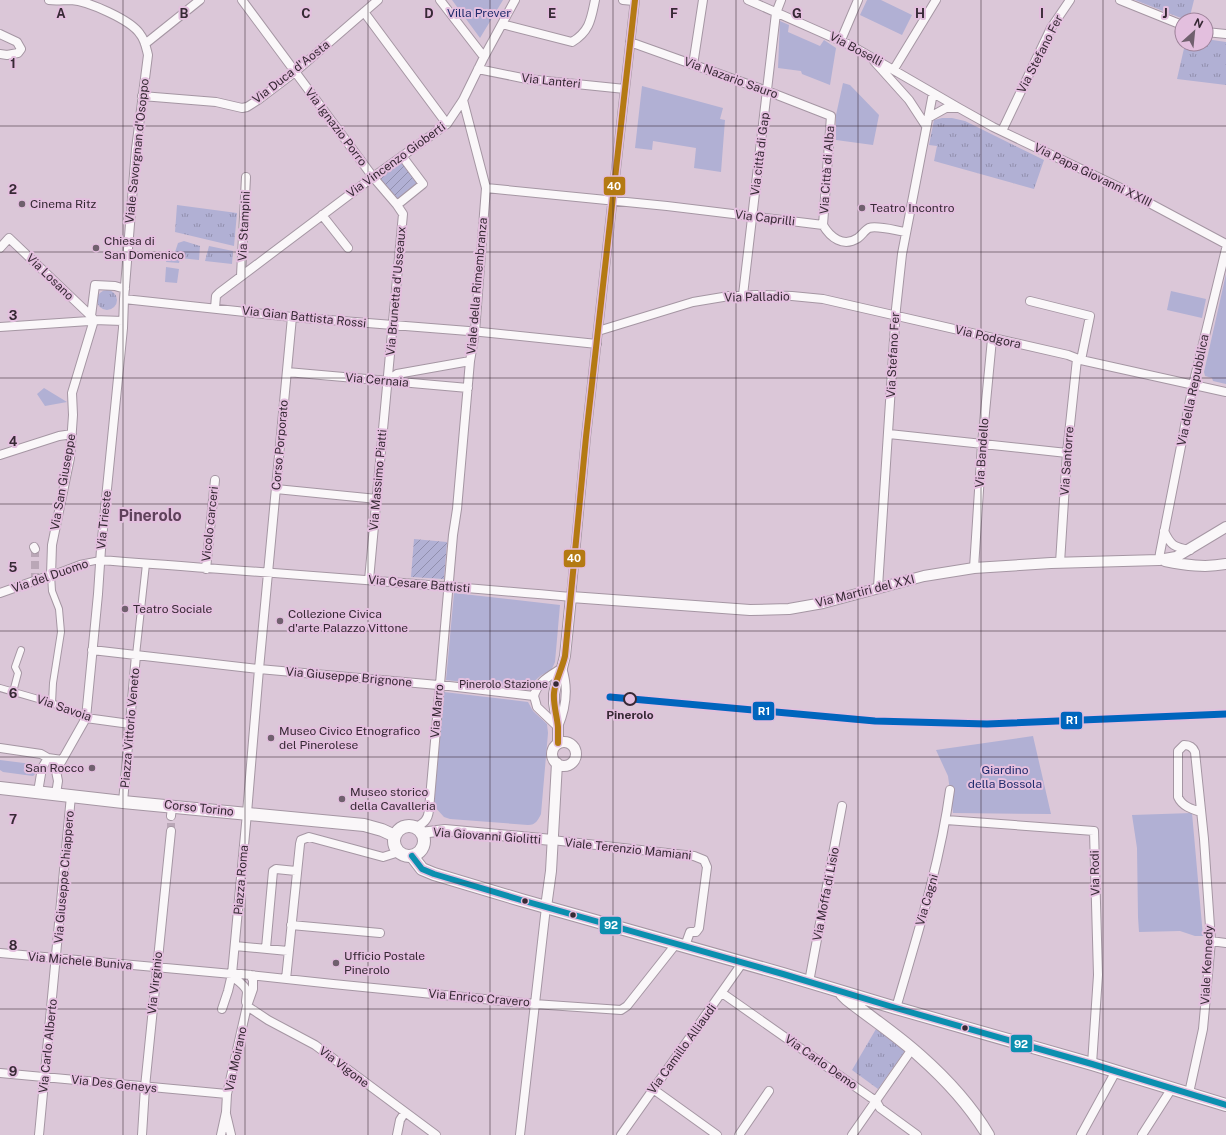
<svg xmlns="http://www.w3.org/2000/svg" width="1226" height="1135" viewBox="0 0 1226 1135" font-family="'Public Sans',sans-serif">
<defs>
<pattern id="grass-tufts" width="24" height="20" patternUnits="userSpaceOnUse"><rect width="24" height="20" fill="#b1b0d4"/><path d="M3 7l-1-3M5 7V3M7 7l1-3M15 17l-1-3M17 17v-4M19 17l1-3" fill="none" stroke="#918fad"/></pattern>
<pattern id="garden-furrows" width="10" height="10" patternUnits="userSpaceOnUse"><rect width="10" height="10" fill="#b1b0d4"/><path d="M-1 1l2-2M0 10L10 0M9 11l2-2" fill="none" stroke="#918fad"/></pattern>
</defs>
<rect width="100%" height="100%" fill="#dbc7d8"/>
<path fill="url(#grass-tufts)" d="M1135,0H1194L1189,20H1186Z
M1206,39L1226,42V85L1177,79L1185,44H1206Z
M942,118H952L965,121L1044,160L1034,189L934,161L937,146L929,145L934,120Z
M177,205L237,213L234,246L175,232Z
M184,241L200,246L199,260L180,258L179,263L166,262L168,252H175L178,243Z
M209,246L233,251L232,264L205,261Z
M166,267L179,269L177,283L165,282Z
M97 300a10 10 0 1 1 20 0a10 10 0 1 1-20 0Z
M876,1029L905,1051L878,1089L852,1070Z"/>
<path fill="#b1b0d4" d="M452,0H503L480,38Z
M867,0H881L912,15L902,35L860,15Z
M780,21L789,25L788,32L820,46L824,40L836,48L830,85L802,74L801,71L778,68Z
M843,83L850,85L879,115L873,145L836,140V115Z
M642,86L723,108L720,119L725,120L721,172L694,168L696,148L653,141L652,150L635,148Z
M1226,274V384L1213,381L1212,378L1205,376L1204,372Z
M1171,291L1206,299L1202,318L1167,310Z
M44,388L67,402L45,406L37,394Z
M454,593L560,605L555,662L551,671C540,675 534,679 530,690L446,680Z
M444,692L528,702L533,711L547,724L548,733L541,814C538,820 536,825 528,825L450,819L444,817L434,806Z
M1033,736L1051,814L953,813L948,776L936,750Z
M0,760L40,765L39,770L33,776L3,772L0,770Z
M1192,813L1203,936H1195L1180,931L1139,932L1138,917L1137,848L1132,815Z"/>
<path fill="url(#garden-furrows)" d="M401,162L419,185L398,202L380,179Z
M414,539L447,542L444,579L411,577Z"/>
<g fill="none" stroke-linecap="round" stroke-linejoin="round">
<path stroke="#baa7b7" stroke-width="8" stroke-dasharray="8 4" stroke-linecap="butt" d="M35,549V577
M171,831V816"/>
<g stroke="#a596a3" stroke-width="8">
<path id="pedestrian" d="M136,655L146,564
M0,688L52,703L86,718
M13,692L18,673L15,667L21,650
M52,703L53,683L61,632L59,609L52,591L51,575L80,564L100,560"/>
</g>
<g stroke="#a596a3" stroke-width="10">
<path id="minor" d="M49,0C56,1 63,0 71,0C88,1 131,20 140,34C145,40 146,47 148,55L136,149L124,299L123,328L101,549L98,594L86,718L56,771L58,781L56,794
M242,0L373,177L397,205L423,184L402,156
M440,0L484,57
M623,0L634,1
M748,0L852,46L959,108L993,127L1123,189L1226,244
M1120,0L1182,25
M364,12L447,124
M502,24L572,42C590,31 591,19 595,0
M1206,32L1226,34
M0,34L17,42L21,49L18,53L7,55L0,54
M841,40L858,0
M630,42L767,91L831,116L823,225
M145,44L200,0
M874,61L909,100L926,126
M693,65L703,0
M478,69L527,79L625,89
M894,69L936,0
M142,96L216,102L242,108L247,107L258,100L295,72L378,0
M928,118L946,108H958
M1002,131L1051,28L1070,0
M486,188L667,206L823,225C830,237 843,248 858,238C862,235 865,230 869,228C877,225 897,231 906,232
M322,215L348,248
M0,248L9,238L91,316L89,321L0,327
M241,276L246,177
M743,295L776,13L781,0
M124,299L292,317L481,332L597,344
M1030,301L1090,316L1081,360
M215,308L216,296L219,293L373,177L447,124L463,100L484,57L515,0
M123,321L94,320L91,316L95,285L115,286L125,289
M598,331L693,302L729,296L758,295L792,296L823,299L1068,355L1081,360L1226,392
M287,372L468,388
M388,380L397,374L470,361
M889,434L1067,453
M0,455L59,436L72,434
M276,489L377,499
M1164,531C1171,546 1174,547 1190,550
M34,547L35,549
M100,560C257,572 414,583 571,597L586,437L635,0
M1159,560L1160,553L1193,385L1226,249
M1060,563L1067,453L1077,359
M974,568L982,444L992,339
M206,569L215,480
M369,580L403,214L397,205
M878,587L896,309L902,254L933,93
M0,593L51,575L52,545L70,458L73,415L72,393L94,320
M92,650L259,669L449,686L534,696
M562,668C569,689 566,708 558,727L537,707L534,696C538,681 550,676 562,668Z
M86,718L130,724
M0,748L41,754L48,758L62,760
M38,792L42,768L48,758
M123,802L136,655
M171,816L172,806
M946,820L1094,831L1098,975L1092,1064
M415,828C424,823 428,820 429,810L453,535L457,509L470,361L475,332L486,188L463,100
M552,840L694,856L704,860L707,867L699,928L696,932H690L685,946
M291,925L380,933
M1211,941L1226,943
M235,946L288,951
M266,948L273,871L276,869L296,871
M0,953L232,974H241L333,984L534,1004L621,1010L627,1006L676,944
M232,974L233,977C237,980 246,986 247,992C247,995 246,999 246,1002
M286,979L300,844L301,840L309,837L383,857L399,852
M809,982L842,806
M722,993L870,1097L876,1101L880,1108L917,1135
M247,1006L268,1020L315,1045L436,1135
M896,1008C917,936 940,864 950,790
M222,1009L228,991L232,974L247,813L259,669L292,317
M0,1073L227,1094
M653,1089L717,1135
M1189,1093L1203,1029L1211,941L1204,839L1195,752C1193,747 1189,745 1184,745L1178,751V797C1182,806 1191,809 1201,812
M226,1114L231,1135
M39,1135L71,796
M142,1135L145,1087L171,831
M221,1135L226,1112L227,1094L247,1006L253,989V980L250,975
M397,1135L400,1120L405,1112
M520,1135L546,907
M621,1135L743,962
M739,1135L769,1091
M852,1135L912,1049
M1081,1135L1116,1071
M1142,1135L1172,1088"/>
</g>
<g stroke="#a596a3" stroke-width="12">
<path id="tertiary" d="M1165,561C1185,565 1205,568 1226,564
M552 754a12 12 0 1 1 24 0a12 12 0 1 1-24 0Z
M558,743V727L554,703V694L557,680L562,668L565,656L571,597L750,610L789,609L823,603L924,576L974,568L1051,563L1159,560L1176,557L1226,527
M421,833L445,830L552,840
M546,907L551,871L557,763"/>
</g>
<g stroke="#a596a3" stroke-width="14">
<path id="secondary" d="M0,788L123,802L364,825L382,830L395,836
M394 841a15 15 0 1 1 30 0a15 15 0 1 1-30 0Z
M412,856L422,869L434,874L521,900L783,974L896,1008L1092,1064L1226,1105
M842,994L847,999C871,1018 897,1035 920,1056C946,1079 970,1105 988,1135"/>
</g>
<use href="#pedestrian" stroke="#faf7f9" stroke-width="6"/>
<use href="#minor" stroke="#faf7f9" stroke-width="8"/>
<use href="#tertiary" stroke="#faf7f9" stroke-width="10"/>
<use href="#secondary" stroke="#faf7f9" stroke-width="12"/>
<g stroke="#e3bfde" stroke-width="9">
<path id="bus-1" d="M412,856L422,869L434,874L521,900L783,974L896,1008L1092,1064L1226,1105"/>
</g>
<g stroke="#e3bfde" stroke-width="9">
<path id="bus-2" d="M558,743C558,738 558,733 558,727C557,716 553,704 554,693C555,681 562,669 565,656L586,437L635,0"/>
</g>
<use href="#bus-1" stroke="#0b8faf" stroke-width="6"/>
<use href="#bus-2" stroke="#b47a13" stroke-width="6"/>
<g stroke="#e3bfde" stroke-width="10">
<path id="rail-1" d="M610,697L875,721L987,724L1226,714"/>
</g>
<use href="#rail-1" stroke="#0065bd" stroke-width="7"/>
</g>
<path fill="none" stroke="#372935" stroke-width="1" stroke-opacity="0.55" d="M123,0V1135M245,0V1135M368,0V1135M490,0V1135M613,0V1135M736,0V1135M858,0V1135M981,0V1135M1103,0V1135M0,126H1226M0,252H1226M0,378H1226M0,504H1226M0,631H1226M0,757H1226M0,883H1226M0,1009H1226"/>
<g fill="#70606e" stroke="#e3bfde" stroke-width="1.5">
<circle cx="22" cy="204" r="4"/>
<circle cx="862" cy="208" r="4"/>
<circle cx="96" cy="248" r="4"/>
<circle cx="125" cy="609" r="4"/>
<circle cx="280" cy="621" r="4"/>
<circle cx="271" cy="738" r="4"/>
<circle cx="92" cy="768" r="4"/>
<circle cx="342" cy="799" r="4"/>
<circle cx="336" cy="963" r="4"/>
</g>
<g fill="#372935" stroke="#e3bfde" stroke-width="1.5">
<circle cx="556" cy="684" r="3.5"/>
<circle cx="525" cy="901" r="3.5"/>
<circle cx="573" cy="915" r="3.5"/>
<circle cx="965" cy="1028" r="3.5"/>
</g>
<circle fill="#e3bfde" stroke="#372935" stroke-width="2" cx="630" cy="699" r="6"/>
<g text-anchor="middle" stroke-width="4" stroke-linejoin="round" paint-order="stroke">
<g font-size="11" fill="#372935" stroke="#e3bfde" text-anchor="end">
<text x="548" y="688">Pinerolo Stazione</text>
</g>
<g font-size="12" fill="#202b6c" stroke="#e3bfde">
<text x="479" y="17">Villa Prever</text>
<text x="1005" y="774">Giardino<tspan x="1005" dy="14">della Bossola</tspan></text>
</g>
<g font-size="12" fill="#372935" stroke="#e3bfde">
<text transform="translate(856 49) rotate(28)" y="4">Via Boselli</text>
<text transform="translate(1040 54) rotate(-63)" y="4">Via Stefano Fer</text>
<text transform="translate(291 72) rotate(-38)" y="4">Via Duca d'Aosta</text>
<text transform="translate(731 78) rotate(20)" y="4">Via Nazario Sauro</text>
<text transform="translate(551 81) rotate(6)" y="4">Via Lanteri</text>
<text transform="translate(336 127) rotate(53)" y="4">Via Ignazio Porro</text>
<text transform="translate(137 151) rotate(-84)" y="4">Viale Savorgnan d'Osoppo</text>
<text transform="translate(760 154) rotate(-83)" y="4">Via città di Gap</text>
<text transform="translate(396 160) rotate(-36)" y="4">Via Vincenzo Gioberti</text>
<text transform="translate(827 170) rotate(-86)" y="4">Via Città di Alba</text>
<text transform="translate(1093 175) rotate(26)" y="4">Via Papa Giovanni XXIII</text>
<text transform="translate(765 218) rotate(7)" y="4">Via Caprilli</text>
<text transform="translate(244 226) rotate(-87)" y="4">Via Stampini</text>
<text transform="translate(50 277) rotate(44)" y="4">Via Losano</text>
<text transform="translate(477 286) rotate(-85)" y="4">Viale della Rimembranza</text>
<text transform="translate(396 291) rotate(-85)" y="4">Via Brunetta d'Usseaux</text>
<text transform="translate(757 297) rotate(-1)" y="4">Via Palladio</text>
<text transform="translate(304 317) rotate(6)" y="4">Via Gian Battista Rossi</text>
<text transform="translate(988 337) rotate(13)" y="4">Via Podgora</text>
<text transform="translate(893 355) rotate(-87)" y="4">Via Stefano Fer</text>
<text transform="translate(377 380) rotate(5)" y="4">Via Cernaia</text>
<text transform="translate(1193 390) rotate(-78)" y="4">Via della Repubblica</text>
<text transform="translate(280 445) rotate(-85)" y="4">Corso Porporato</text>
<text transform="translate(982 453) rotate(-86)" y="4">Via Bandello</text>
<text transform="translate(1067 461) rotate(-86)" y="4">Via Santorre</text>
<text transform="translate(378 480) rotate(-85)" y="4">Via Massimo Piatti</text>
<text transform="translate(63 482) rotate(-80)" y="4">Via San Giuseppe</text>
<text transform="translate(104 520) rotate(-84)" y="4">Via Trieste</text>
<text transform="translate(210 524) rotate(-84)" y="4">Vicolo carceri</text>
<text transform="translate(50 576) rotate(-19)" y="4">Via del Duomo</text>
<text transform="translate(419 584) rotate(5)" y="4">Via Cesare Battisti</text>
<text transform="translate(865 591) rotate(-14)" y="4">Via Martiri del XXI</text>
<text transform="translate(349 677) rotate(5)" y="4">Via Giuseppe Brignone</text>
<text transform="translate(64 708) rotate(19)" y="4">Via Savoia</text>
<text transform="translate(437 711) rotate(-85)" y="4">Via Marro</text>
<text transform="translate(130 728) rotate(-85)" y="4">Piazza Vittorio Veneto</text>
<text transform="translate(199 808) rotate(6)" y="4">Corso Torino</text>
<text transform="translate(487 836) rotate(4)" y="4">Via Giovanni Giolitti</text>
<text transform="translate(628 849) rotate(6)" y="4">Viale Terenzio Mamiani</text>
<text transform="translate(1095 873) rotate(-91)" y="4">Via Rodi</text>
<text transform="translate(64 877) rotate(-85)" y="4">Via Giuseppe Chiappero</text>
<text transform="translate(241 880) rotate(-85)" y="4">Piazza Roma</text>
<text transform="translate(826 894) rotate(-79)" y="4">Via Moffa di Lisio</text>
<text transform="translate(927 900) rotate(-74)" y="4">Via Cagni</text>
<text transform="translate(80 961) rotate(5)" y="4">Via Michele Buniva</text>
<text transform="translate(1207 965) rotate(-87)" y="4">Viale Kennedy</text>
<text transform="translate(155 983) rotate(-84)" y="4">Via Virginio</text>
<text transform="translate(479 998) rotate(5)" y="4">Via Enrico Cravero</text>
<text transform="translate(48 1046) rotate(-84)" y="4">Via Carlo Alberto</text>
<text transform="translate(682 1049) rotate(-54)" y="4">Via Camillo Alliaudi</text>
<text transform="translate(236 1059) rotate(-78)" y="4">Via Moirano</text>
<text transform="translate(821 1062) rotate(35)" y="4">Via Carlo Demo</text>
<text transform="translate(344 1067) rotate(37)" y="4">Via Vigone</text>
<text transform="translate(114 1084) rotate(6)" y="4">Via Des Geneys</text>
</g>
<g font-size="12" fill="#372935" stroke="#e3bfde" text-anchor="start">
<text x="30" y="208">Cinema Ritz</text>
<text x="870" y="212">Teatro Incontro</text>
<text x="104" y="245">Chiesa di<tspan x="104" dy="14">San Domenico</tspan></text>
<text x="133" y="613">Teatro Sociale</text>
<text x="288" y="618">Collezione Civica<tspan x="288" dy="14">d'arte Palazzo Vittone</tspan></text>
<text x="279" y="735">Museo Civico Etnografico<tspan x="279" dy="14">del Pinerolese</tspan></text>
<text x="84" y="772" text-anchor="end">San Rocco</text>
<text x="350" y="796">Museo storico<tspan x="350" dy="14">della Cavalleria</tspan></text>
<text x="344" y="960">Ufficio Postale<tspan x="344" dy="14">Pinerolo</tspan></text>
</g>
<g font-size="12" font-weight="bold" fill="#372935" stroke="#e3bfde">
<text x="630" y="719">Pinerolo</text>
</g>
<g font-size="16" font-weight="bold" fill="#5f415b" stroke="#e3bfde">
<text x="150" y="521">Pinerolo</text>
</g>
</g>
<g font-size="13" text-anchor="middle" font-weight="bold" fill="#372935" stroke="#e3bfde" stroke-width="4" stroke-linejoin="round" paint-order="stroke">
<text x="61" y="18">A</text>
<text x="184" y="18">B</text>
<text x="306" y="18">C</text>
<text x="429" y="18">D</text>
<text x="552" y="18">E</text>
<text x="674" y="18">F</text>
<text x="797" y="18">G</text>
<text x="920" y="18">H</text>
<text x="1042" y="18">I</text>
<text x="1165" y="18">J</text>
<text x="13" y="68">1</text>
<text x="13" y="194">2</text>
<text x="13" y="320">3</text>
<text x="13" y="446">4</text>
<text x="13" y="572">5</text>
<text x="13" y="698">6</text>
<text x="13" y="824">7</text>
<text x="13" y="950">8</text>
<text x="13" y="1076">9</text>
</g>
<g stroke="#e3bfde" stroke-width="1.5">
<rect x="603" y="176" width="23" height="20" rx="4" fill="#b47a13"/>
<rect x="563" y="549" width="23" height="19" rx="4" fill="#b47a13"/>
<rect x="752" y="701" width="23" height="20" rx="4" fill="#0065bd"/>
<rect x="1060" y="711" width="23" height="19" rx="4" fill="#0065bd"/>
<rect x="599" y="916" width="23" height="19" rx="4" fill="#0b8faf"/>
<rect x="1010" y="1034" width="23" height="19" rx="4" fill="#0b8faf"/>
</g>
<g font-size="11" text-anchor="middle" font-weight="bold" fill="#fff">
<text x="614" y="190">40</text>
<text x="574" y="562">40</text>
<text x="764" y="715">R1</text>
<text x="1072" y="724">R1</text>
<text x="611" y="929">92</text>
<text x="1021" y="1048">92</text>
</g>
<g transform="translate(1194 32) rotate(27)"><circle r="19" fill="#e3bfde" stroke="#9e839a"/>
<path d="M0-3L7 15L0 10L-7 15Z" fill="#70606e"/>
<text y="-6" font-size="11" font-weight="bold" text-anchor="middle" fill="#372935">N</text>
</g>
</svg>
